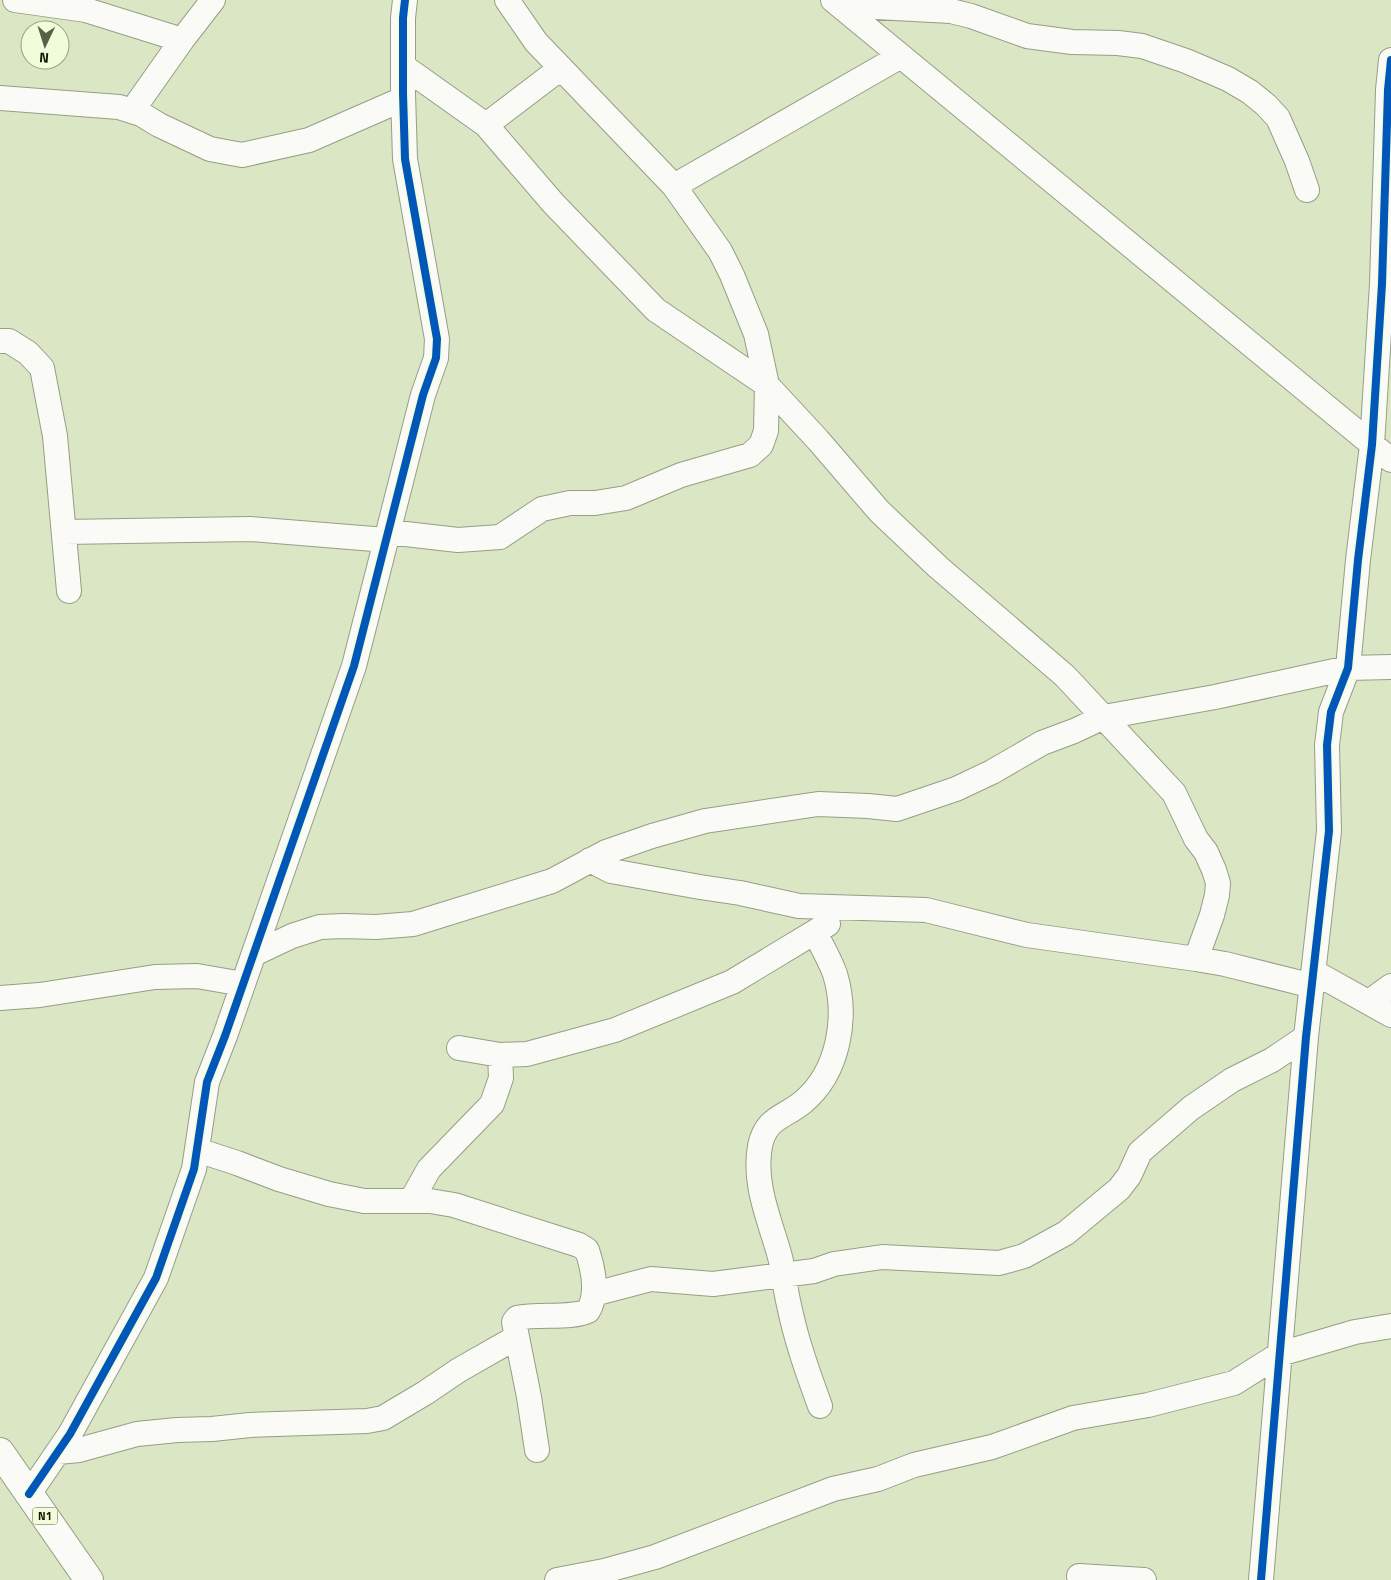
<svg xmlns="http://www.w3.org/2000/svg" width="1391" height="1580" viewBox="0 0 1391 1580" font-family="'Titillium Web',sans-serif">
<rect width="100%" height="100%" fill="#dbe6c5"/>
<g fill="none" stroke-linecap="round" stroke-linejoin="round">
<g stroke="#969e85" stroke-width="26">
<path id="minor" d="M15,0L86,10L182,40
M833,0L1391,460
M839,5L951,11L971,16L1027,36L1072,42L1118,43L1142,46L1186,61L1228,79L1250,92L1266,105L1278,118L1297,161L1307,190
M403,66L486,125L553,203L656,310L767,385L818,440L879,511L938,567L1065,676L1174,793L1196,839L1206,852L1214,870L1218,883L1217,895L1212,915L1196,959
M0,98L119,107L141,114L159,125L210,149L242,155L309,140L403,99
M132,111L182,40L213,0
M486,125L561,68
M674,186L901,56
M0,341H9L28,353L42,368L55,436L69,591
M64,532L250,529L386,540
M388,532L458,540L500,537L542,509L570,503H595L626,498L681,475L750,455L761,445L766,431L767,385L756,334L732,275L720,251L674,186L536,42L507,0
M590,860L611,871L700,887L740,893L799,906L926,910L1027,935L1196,959L1225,964L1313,986
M815,933C822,946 830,960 835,974C848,1017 839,1072 803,1102C784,1118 766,1117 760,1146C753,1185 770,1220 780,1257C784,1273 785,1289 789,1305C796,1340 808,1373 820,1406
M254,954L292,936L320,927L344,926L376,927L413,924L552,881L606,852L652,836L705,821L818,804L868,806L897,809L956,789L992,772L1042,743L1074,731L1104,717L1215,697L1348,668L1391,667
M1314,972L1391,1015
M0,998L40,995L155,977L197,976L243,984
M1369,1002L1391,986
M459,1048L500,1055L527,1054L615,1030L732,982L828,924
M197,1150L237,1163L279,1179L329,1194L364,1201H430L454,1205L579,1245L587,1250C593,1268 599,1293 588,1311C571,1319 538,1313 517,1318L514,1322L529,1397L537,1450
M411,1201L429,1169L492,1104L501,1078L500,1055
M594,1294L651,1279L713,1284L814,1271L834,1264L882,1257L999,1263L1024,1256L1066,1233L1119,1189L1129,1176L1140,1152L1191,1108L1232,1080L1272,1060L1306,1037
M58,1452L79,1450L137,1434L177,1430L212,1429L250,1425L367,1421L383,1418L425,1393L459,1370L517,1337
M29,1494L70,1434L156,1278L194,1169L207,1082L225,1036L354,666L423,395L436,358L437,339L405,159L403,93V18L405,0
M1079,1576L1144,1580
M557,1580L604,1571L655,1557L833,1489L878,1479L914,1465L992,1447L1073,1418L1148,1405L1234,1383L1280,1354L1355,1332L1391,1326
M1261,1580L1306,1037L1329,831L1327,745L1331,712L1348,668L1358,560L1372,445L1382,284L1388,90L1391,60"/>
</g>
<g stroke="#969e85" stroke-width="30">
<path id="highway" d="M0,1452L89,1580"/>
</g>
<use href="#minor" stroke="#fafbf6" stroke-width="24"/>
<use href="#highway" stroke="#fafbf6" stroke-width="28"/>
<g stroke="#f1fdda" stroke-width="11">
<path id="cycleway" d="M29,1494L70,1434L156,1278L194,1169L207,1082L225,1036L354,666L423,395L436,358L437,339L405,159L403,93V18L405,0
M1261,1580L1306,1037L1329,831L1327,745L1331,712L1348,668L1358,560L1372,445L1382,284L1388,90L1391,60"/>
</g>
<use href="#cycleway" stroke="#0057b8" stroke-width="8"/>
</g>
<g text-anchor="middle" stroke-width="5" stroke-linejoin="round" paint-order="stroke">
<rect fill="#f1fdda" stroke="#555d44" stroke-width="1" x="32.5" y="1507.5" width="25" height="17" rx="4"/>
<g font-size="11" font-weight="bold" fill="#121803">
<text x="45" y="1520">N1</text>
</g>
</g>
<g transform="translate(45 45) rotate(184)"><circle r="24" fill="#f1fdda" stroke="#98a184"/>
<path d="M0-4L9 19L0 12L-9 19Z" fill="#586047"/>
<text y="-8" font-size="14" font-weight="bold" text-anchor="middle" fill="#121803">N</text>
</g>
</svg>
